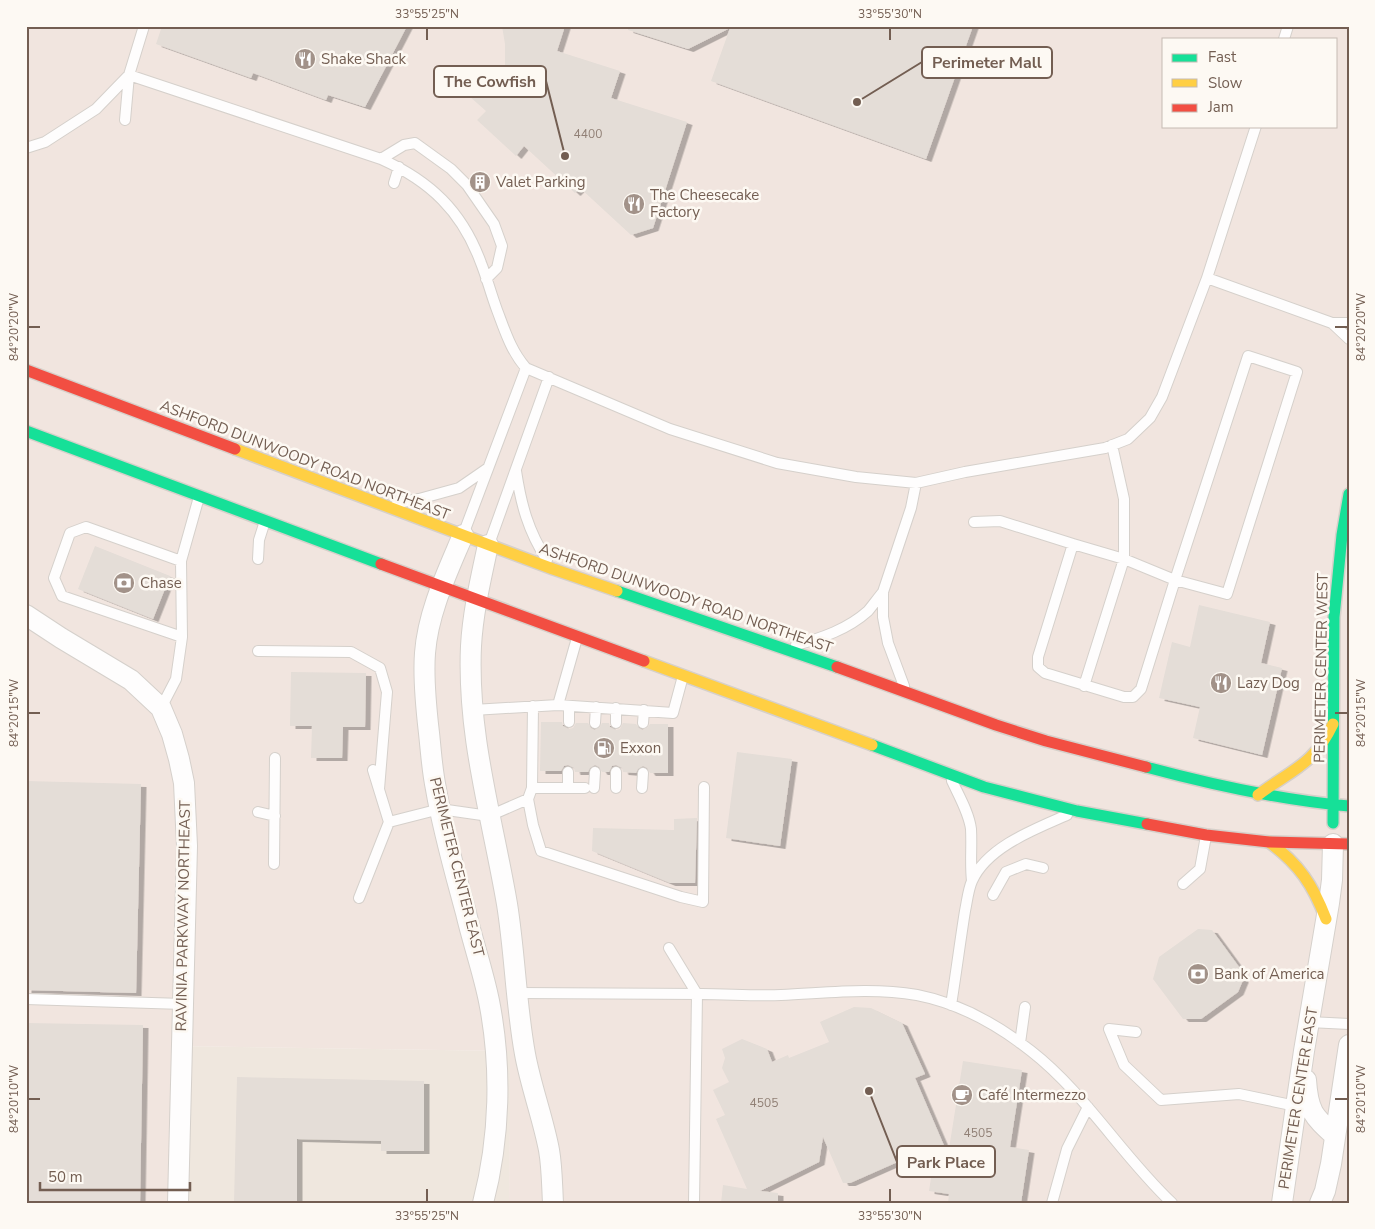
<svg xmlns="http://www.w3.org/2000/svg" width="1375" height="1229" viewBox="0 0 1375 1229" font-family="'Nunito Sans',sans-serif">
<defs>
<filter id="shadow"><feDropShadow dx="5.5" dy="3" stdDeviation="0" flood-color="#0004"/></filter>
</defs>
<rect width="100%" height="100%" fill="#f8f4f0"/>
<path fill="#efe7de" d="M178,1046L511,1051L509,1203H177Z"/>
<path fill="#f1e5df" fill-rule="evenodd" d="M26,26H1349V1203H509L510,1051L178,1046L177,1203H26ZM1164,39H1336V126H1164Z"/>
<path fill="#e4ddd7" filter="url(#shadow)" d="M162,26H407L365,107L328,95L326,100L253,73L251,78L156,44Z
M502,26H565L557,51L620,71L611,98L687,122L653,228L631,235L580,188L575,193L524,146L516,156L477,120L486,111L469,96L490,73L505,87V44Z
M628,26H973L926,159L711,81L730,28L688,49L628,30Z
M95,546L170,576L153,619L78,589Z
M1199,605L1270,622L1261,663L1282,668L1262,755L1193,738L1200,707L1159,698L1172,642L1190,647Z
M291,672L366,673L365,727H343L342,758H311L312,726H290Z
M541,722H562L563,726L569,729L573,728L576,723H588L591,728L595,730L600,727L602,723H609L610,727L616,730L620,729L623,723L636,724L639,728L643,730L648,727L650,724H668V773H650L647,768L643,766L638,769L636,773L623,772L622,768L616,765L612,766L609,772H602L599,767L595,765L590,768L588,772H575L574,768L568,765L564,766L561,771H540Z
M737,752L792,759L780,846L726,838Z
M26,781L141,784L136,993L26,990Z
M697,818L695,883H670L592,851L593,828L674,830V819Z
M1198,929L1212,930L1242,971L1243,980L1238,992L1201,1019H1183L1153,979L1159,957Z
M854,1007L871,1008L902,1023L925,1074L915,1078L948,1155L963,1061L1022,1070L1010,1147L1029,1150L1021,1203H948L949,1194L929,1191L936,1145L850,1183H843L823,1137L819,1162L760,1191L778,1193V1203H721L723,1185L747,1189L716,1119L725,1115L713,1090L729,1082L722,1068L725,1058L722,1049L742,1039L767,1049L772,1062L788,1055L789,1058L829,1042L820,1022Z
M26,1023L143,1025L140,1203H26Z
M237,1077L424,1081V1151H381V1141L297,1139V1203H234Z"/>
<g fill="none" stroke-linecap="round" stroke-linejoin="round">
<g stroke="#d5d0cb" stroke-width="12">
<path id="lane" d="M1284,39L1288,26
M125,120L129,75L144,26
M26,148L45,142L96,109L129,75L381,159C430,181 462,211 481,263C487,278 491,294 497,310C505,331 511,351 526,368L670,429L777,463L856,477L916,483L965,472L1105,448L1128,439L1150,418L1162,397L1207,278L1256,126
M381,159L404,145L415,143L451,169L467,185L494,224L502,246L497,268L486,279
M394,183L399,167
M1207,278L1332,323H1349
M1332,323L1349,339
M1248,356L1297,372L1227,594L1175,580Z
M516,471C521,504 528,531 547,560
M397,503L419,499L459,488L488,468
M974,522L1000,521L1073,544L1038,657V667L1045,673L1124,697H1133L1141,689L1175,580L1124,559L1073,544
M463,535L526,368
M489,544L549,377
M258,559L259,540L265,521
M181,561L86,527L70,533L54,578L62,596L182,637
M577,638L558,705L673,713L683,676
M796,645C822,638 848,629 868,611C873,605 878,598 883,592
M258,651L351,652L380,668L387,692L379,789
M904,686L888,643L883,617V592L911,508L916,483
M1084,686L1124,559V499L1112,445
M569,706V722
M161,708L176,679L182,637L181,561L199,497
M616,708V723
M473,710L558,705
M595,723L596,707
M643,723L644,710
M373,770L389,822
M616,772V788
M952,781C959,796 969,813 971,829C972,847 970,864 972,881
M532,788L533,706
M568,788V772
M594,788L595,772
M642,788L643,773
M528,799L533,825L541,851L681,897L703,902L704,787
M258,812L275,816
M274,864L275,758
M1183,884L1200,869L1206,836
M993,895L1006,872L1026,864L1043,868
M359,898L389,822L440,809L489,816L528,799L532,788H585
M669,948L697,994L694,1203
M517,993C579,993 640,994 702,994C728,994 755,996 781,995C827,993 871,987 917,995C959,1003 998,1025 1031,1051C1085,1093 1122,1156 1172,1203
M26,999L183,1004
M951,1005C956,974 960,942 965,911C967,902 968,890 972,881C987,847 1035,829 1067,815
M1309,1022L1349,1024
M1136,1032L1109,1029L1124,1065L1161,1100L1239,1094L1296,1106
M1020,1043L1025,1007
M1052,1203L1067,1149L1088,1107"/>
</g>
<g stroke="#d5d0cb" stroke-width="22">
<path id="street" d="M463,535C447,573 428,612 425,653C423,679 426,707 429,733C431,751 432,770 436,789C443,831 455,872 466,913C473,943 483,971 489,1001C502,1067 500,1138 483,1203
M488,545C481,578 473,611 471,646C467,736 492,816 507,904C515,954 516,1005 525,1054C531,1087 543,1118 549,1150C552,1167 552,1185 553,1203
M26,615L61,638L131,680L161,708L172,734L179,759L184,783L187,846L178,1203
M1306,1080C1308,1111 1313,1116 1335,1136
M1282,1203L1304,1051L1329,903L1332,880L1333,844
M1320,1203L1325,1191L1331,1164L1349,1045"/>
</g>
<g stroke="#d6d0ca" stroke-width="14">
<path id="fast" d="M26,431L381,564
M617,591L837,667
M872,745L984,787L1077,811L1147,824
M1146,767C1213,785 1280,800 1349,806
M1333,823L1334,617L1342,535L1349,494"/>
</g>
<g stroke="#d6d0ca" stroke-width="14">
<path id="slow" d="M235,449L553,569L617,591
M644,661L872,745
M1258,795C1291,770 1314,765 1333,724
M1269,842C1299,864 1313,885 1326,919"/>
</g>
<g stroke="#d6d0ca" stroke-width="14">
<path id="jam" d="M26,370L235,449
M381,564L644,661
M837,667L996,725L1046,741L1146,767
M1147,824L1206,835L1269,842L1349,844"/>
</g>
<use href="#lane" stroke="#fefdfd" stroke-width="10"/>
<use href="#street" stroke="#fefdfd" stroke-width="20"/>
<use href="#fast" stroke="#16e098" stroke-width="11"/>
<use href="#slow" stroke="#ffcf43" stroke-width="11"/>
<use href="#jam" stroke="#f24e42" stroke-width="11"/>
</g>
<path fill="none" stroke="#735e52" stroke-width="2" d="M427,28V40M890,28V40M28,327H40M1335,327H1348M28,713H40M1335,713H1348M28,1099H40M1335,1099H1348M427,1189V1202M890,1189V1202"/>
<defs>
<g id="restaurant-disc" transform="scale(1.125)"><circle r="9.5" fill="#a29289" stroke="#fdf9f3"/><path d="M-5-6h1v4h1v-4h1v4h1v-4h1v5L-1.5 .5V6h-2V.5L-5-1ZM5-6V6H3V1.5H1.5Q1.5-4 5-6Z" fill="#fff"/></g>
<g id="building-disc" transform="scale(1.125)"><circle r="9.5" fill="#a29289" stroke="#fdf9f3"/><path d="M-4-6H4V6H1V3H-1V6H-4ZM-2.5-4.3h1.7v1.8h-1.7ZM.8-4.3h1.7v1.8H.8ZM-2.5-1h1.7V.8h-1.7ZM.8-1h1.7V.8H.8Z" fill="#fff"/></g>
<g id="bank-disc" transform="scale(1.125)"><circle r="9.5" fill="#a29289" stroke="#fdf9f3"/><path d="M-6-4H6V4H-6ZM0-2.3a2.3 2.3 0 1 0 0 4.6a2.3 2.3 0 1 0 0-4.6Z" fill="#fff"/></g>
<g id="fuel-disc" transform="scale(1.125)"><circle r="9.5" fill="#a29289" stroke="#fdf9f3"/><path d="M-5.5-6h7V0h2V4h1.3V-2.5L3-4.5l.8-.8L6-3V5H2.5V1h-1V6h-7ZM-4.2-4.7v3.2H.2V-4.7Z" fill="#fff"/></g>
<g id="cafe-disc" transform="scale(1.125)"><circle r="9.5" fill="#a29289" stroke="#fdf9f3"/><path d="M-5.5-4.5H6V0H3Q3 3.5 0 3.5H-2.5Q-5.5 3.5-5.5 0ZM3-3.2v2h1.7v-2ZM-6 4.5H4V6H-6Z" fill="#fff"/></g>
</defs>
<g fill-rule="evenodd">
<use href="#restaurant-disc" x="305" y="59"/>
<use href="#building-disc" x="480" y="182"/>
<use href="#restaurant-disc" x="634" y="204"/>
<use href="#bank-disc" x="124" y="583"/>
<use href="#restaurant-disc" x="1221" y="683"/>
<use href="#fuel-disc" x="604" y="748"/>
<use href="#bank-disc" x="1198" y="974"/>
<use href="#cafe-disc" x="962" y="1095"/>
</g>
<g text-anchor="middle" stroke-width="5" stroke-linejoin="round" paint-order="stroke">
<g font-size="12" fill="#918076">
<text x="588" y="138">4400</text>
<text x="764" y="1107">4505</text>
<text x="978" y="1137">4505</text>
</g>
<g font-size="15" fill="#735e52" stroke="#fdf9f3" text-anchor="start">
<text x="321" y="64">Shake Shack</text>
<text x="496" y="187">Valet Parking</text>
<text x="650" y="200">The Cheesecake<tspan x="650" dy="17">Factory</tspan></text>
<text x="140" y="588">Chase</text>
<text x="1237" y="688">Lazy Dog</text>
<text x="620" y="753">Exxon</text>
<text x="1214" y="979">Bank of America</text>
<text x="978" y="1100">Café Intermezzo</text>
</g>
<g font-size="15" fill="#735e52" stroke="#fdf9f3">
<text transform="translate(305 460) rotate(21)" y="5">ASHFORD DUNWOODY ROAD NORTHEAST</text>
<text transform="translate(686 598) rotate(19)" y="5">ASHFORD DUNWOODY ROAD NORTHEAST</text>
<text transform="translate(1321 668) rotate(-89)" y="5">PERIMETER CENTER WEST</text>
<text transform="translate(457 867) rotate(76)" y="5">PERIMETER CENTER EAST</text>
<text transform="translate(183 916) rotate(-89)" y="5">RAVINIA PARKWAY NORTHEAST</text>
<text transform="translate(1298 1098) rotate(-81)" y="5">PERIMETER CENTER EAST</text>
</g>
</g>
<path fill="none" stroke="#735e52" stroke-width="2" d="M857 102L922 62M565 156L546 81M869 1091L897 1162"/>
<g fill="#735e52" stroke="#fdf9f3" stroke-width="2">
<circle cx="857" cy="102" r="5"/>
<circle cx="565" cy="156" r="5"/>
<circle cx="869" cy="1091" r="5"/>
</g>
<g fill="#fdf9f3" stroke="#735e52" stroke-width="2">
<rect x="922" y="47" width="130" height="31" rx="5"/>
<rect x="434" y="66" width="112" height="31" rx="5"/>
<rect x="897" y="1146" width="98" height="31" rx="5"/>
</g>
<g font-size="16" text-anchor="middle" font-weight="bold" fill="#735e52">
<text x="987" y="68">Perimeter Mall</text>
<text x="490" y="87">The Cowfish</text>
<text x="946" y="1168">Park Place</text>
</g>
<rect width="1375" height="1229" fill="none" stroke="#fdf9f3" stroke-width="55"/>
<rect x="1162" y="38" width="175" height="90" fill="#fdf9f3" stroke="#c6bbb3"/>
<rect x="1172" y="54" width="25" height="8" fill="#16e098" stroke="#c6bbb3"/>
<text x="1208" y="62" font-size="15" fill="#735e52">Fast</text>
<rect x="1172" y="79" width="25" height="8" fill="#ffcf43" stroke="#c6bbb3"/>
<text x="1208" y="88" font-size="15" fill="#735e52">Slow</text>
<rect x="1172" y="104" width="25" height="8" fill="#f24e42" stroke="#c6bbb3"/>
<text x="1208" y="112" font-size="15" fill="#735e52">Jam</text>
<path d="M40 1182v8h150v-8" fill="none" stroke="#735e52" stroke-width="2.5"/>
<text x="48" y="1182" font-size="15" fill="#735e52" stroke="#fdf9f3" stroke-width="4" paint-order="stroke">50 m</text>
<rect x="28" y="28" width="1320" height="1174" fill="none" stroke="#735e52" stroke-width="2"/>
<g font-size="12" text-anchor="middle" fill="#735e52">
<text x="427" y="18">33°55'25"N</text>
<text x="890" y="18">33°55'30"N</text>
<text transform="translate(1361 327) rotate(-90)" y="4">84°20'20"W</text>
<text transform="translate(14 327) rotate(-90)" y="4">84°20'20"W</text>
<text transform="translate(1361 713) rotate(-90)" y="4">84°20'15"W</text>
<text transform="translate(14 713) rotate(-90)" y="4">84°20'15"W</text>
<text transform="translate(14 1099) rotate(-90)" y="4">84°20'10"W</text>
<text transform="translate(1361 1099) rotate(-90)" y="4">84°20'10"W</text>
<text x="427" y="1220">33°55'25"N</text>
<text x="890" y="1220">33°55'30"N</text>
</g>
</svg>
